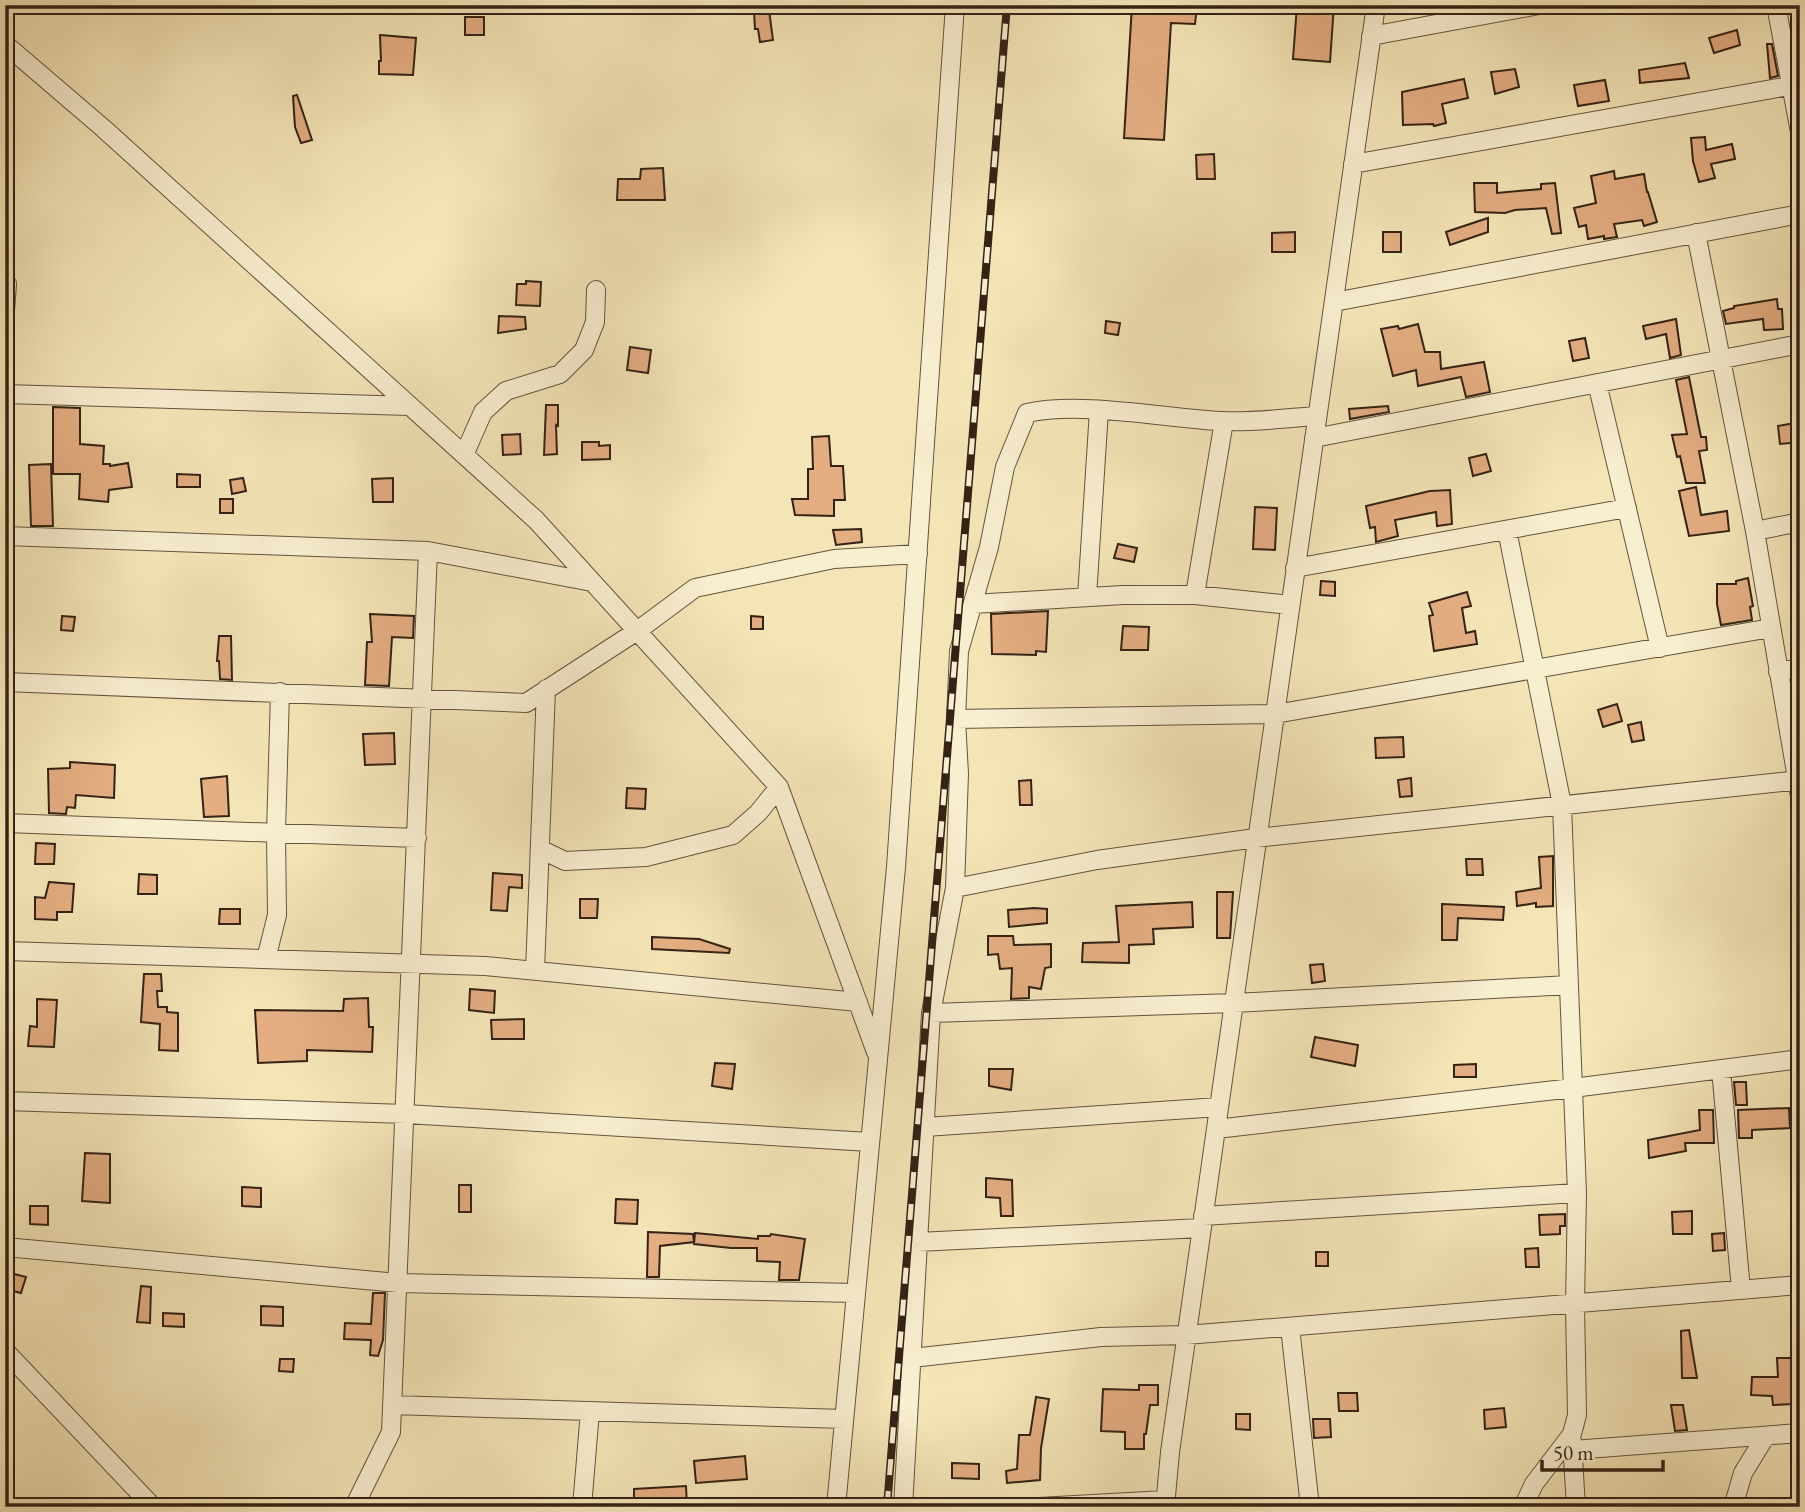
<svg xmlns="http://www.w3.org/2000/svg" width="1805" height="1512" viewBox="0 0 1805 1512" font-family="'EB Garamond',serif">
<rect width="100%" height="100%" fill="#f4e5b7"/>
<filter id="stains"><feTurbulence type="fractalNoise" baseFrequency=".00286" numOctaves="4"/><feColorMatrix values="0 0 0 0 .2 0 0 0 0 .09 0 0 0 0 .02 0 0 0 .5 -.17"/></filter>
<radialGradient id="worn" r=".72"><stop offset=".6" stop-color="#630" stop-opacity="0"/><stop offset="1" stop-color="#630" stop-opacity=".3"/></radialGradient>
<path fill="#e4ad82" stroke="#342216" stroke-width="2" d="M1132,5H1197L1195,24L1171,23L1164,140L1124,138Z
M1297,5H1334L1330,62L1293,59Z
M769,10L773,40L760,42L758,29H755L754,11Z
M465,17H484V35H465Z
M1737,30L1740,45L1714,53L1709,38Z
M380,35L416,38L413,75L379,74V61H381Z
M1767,44H1772L1778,76L1770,78Z
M1685,63L1689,78L1640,83L1639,70Z
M1515,69L1519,87L1495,94L1491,72Z
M1464,79L1468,98L1442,104L1446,123L1434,126L1433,124L1403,125L1402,92Z
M1605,80L1609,101L1578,106L1574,85Z
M297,95L312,140L301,143L295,127L293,96Z
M1705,137L1706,150L1732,144L1735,159L1711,164L1715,178L1699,182L1693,161L1691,138Z
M1214,154L1215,179H1197L1196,155Z
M663,168L665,200H617L618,179H640L641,169Z
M1614,171L1615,179L1644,174L1647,192H1648L1657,222L1644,226L1642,220L1614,224L1617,237L1604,239V236L1588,239L1586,225L1579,227L1574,208L1596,203L1591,176Z
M1474,183H1497V193L1541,189V184L1555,183L1561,233L1552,234L1546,208L1515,210L1505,213L1475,212Z
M1488,218V232L1450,245L1446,232Z
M1295,232V252H1272V233Z
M1383,232H1401V252H1383Z
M526,281L541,282L540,306L516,305L517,284H526Z
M1777,299L1778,309H1782L1783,329L1764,330L1763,319L1726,324L1723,311L1734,308V306Z
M499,316L525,317L526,329L498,333Z
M1676,319L1681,355L1670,358L1666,334L1646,339L1643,326Z
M1106,321L1120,323L1118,335L1105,333Z
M1418,324L1425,352H1440L1441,369L1484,362L1490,392L1466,397L1461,377L1418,386L1416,370L1393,376L1381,329L1398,326L1399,329Z
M1585,338L1589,358L1573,361L1569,341Z
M630,347L651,350L648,373L627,370Z
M1689,377L1701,437H1706L1707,450L1699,451L1705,483H1686L1680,456L1677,457L1672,435L1687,434L1676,380Z
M546,405H558V426L556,425L557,454L544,455Z
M1388,406L1389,412L1350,419L1349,409Z
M53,407L80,408V444L104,446L103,464H110V466L128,463L132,487L109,490L108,502L79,499L80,474H53Z
M1800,422V442L1780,444L1778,426Z
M520,434L521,454L503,455L502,435Z
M829,436L831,466H843L845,500H834V516L795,515L792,499H808V469H813L812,437Z
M582,442H599V446L610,445V459L582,460Z
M1486,454L1491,471L1473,476L1469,458Z
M51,464L53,526H31L29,465Z
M177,474L200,475V487H177Z
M243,478L246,491L232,494L230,480Z
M393,478V502H373L372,479Z
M1696,487L1701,515L1727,511L1729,531L1689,536L1679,491Z
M1450,490L1452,524L1437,526L1436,512L1395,520L1398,536L1376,542L1375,527L1370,528L1366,506L1430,491Z
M220,499H233V513H220Z
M1255,507L1277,508L1275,550L1253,549Z
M861,529L862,542L836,545L833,530Z
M1118,544L1137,548L1134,562L1114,558Z
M1748,578L1753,606L1750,607L1752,620L1721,625L1717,604V584H1736V581Z
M1321,581L1335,582V596L1320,595Z
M1467,592L1471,606L1462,608L1466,633L1475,631L1477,644L1434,651L1429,616L1433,615L1429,603Z
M1048,611L1046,652L1036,651V655L992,654L991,614Z
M370,614L414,616L413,638L392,637L389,686L365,685L367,642H372Z
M62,616L75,617L73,631L61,630Z
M751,616L763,617V629H751Z
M1123,626L1149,627L1148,650H1121Z
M219,636H231L232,680L220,679L219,661H217Z
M1617,704L1622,721L1603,727L1598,710Z
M1641,722L1644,740L1632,742L1628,725Z
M394,733L395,764L365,765L363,734Z
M1403,737L1404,757L1376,758L1375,738Z
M70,762L115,765L114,798L76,795L75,808L67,807L66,814L49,813L48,769L70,768Z
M227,776L229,816L204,817L201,779Z
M1411,778L1412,796L1400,797L1398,780Z
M1031,780L1032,805H1020L1019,781Z
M627,788L646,789L645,809L626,808Z
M36,843L55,844L54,864H35Z
M1553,856V906L1536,907V903L1517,906L1516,892L1541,888L1539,857Z
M1466,859H1482L1483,875H1467Z
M493,873L522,875V888L509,887L507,911L491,910Z
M139,874L157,875V894H138Z
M49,882L74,884L72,912H57V920L35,919V897L45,898Z
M1217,892H1233L1230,938H1217Z
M580,899H598L597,918H580Z
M1192,902L1193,927L1153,929L1154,944L1129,945V963L1082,962L1083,943L1119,942L1116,906Z
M1442,904L1504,907L1503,920L1458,918L1457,940H1442Z
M1034,908L1047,909V923L1009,927L1008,910Z
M220,909H240V924H219Z
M988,936H1013L1014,945L1051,944V967L1045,968L1041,989L1029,987V998L1011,999L1012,968L1000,969L998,954L988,955Z
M652,937L699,939L730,949L729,953L652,949Z
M1323,964L1325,981L1312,983L1310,965Z
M144,974H161L162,991H157L158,1007H167V1012L178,1013V1051L159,1050L160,1024L141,1022Z
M470,989L495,991L494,1013L469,1010Z
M368,998L369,1027H373L372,1052L307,1050V1061L258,1063L255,1010L343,1011L344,999Z
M37,999L57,1000L54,1047L28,1046L30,1026L37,1027Z
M524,1019V1039H492L491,1020Z
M1315,1037L1358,1045L1355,1066L1311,1057Z
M715,1063L735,1064L732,1089L712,1086Z
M1476,1064V1077H1454V1065Z
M989,1069H1013L1011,1090L989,1086Z
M1734,1082H1746L1747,1105H1736Z
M1789,1108L1790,1128L1752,1130V1138H1739L1738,1110Z
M1699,1110H1713L1714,1143H1685L1686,1151L1649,1158L1648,1140L1700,1130Z
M85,1153L110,1154V1203L82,1201Z
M986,1178L1012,1180L1013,1216H1001L1000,1198L986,1197Z
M459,1185H471V1212H459Z
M242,1187L261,1188V1207L242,1206Z
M616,1199L638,1200L637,1224L615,1223Z
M30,1206H48V1225L30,1224Z
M1692,1211V1234H1673L1672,1212Z
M1565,1214V1226H1560V1234L1540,1235L1539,1215Z
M648,1232L693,1234L694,1242L660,1246L659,1277H647Z
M695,1233L758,1239V1236H770L771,1234L805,1239L799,1280H779L780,1262L757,1261V1248H731L694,1244Z
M1724,1233L1725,1250L1713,1251L1712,1234Z
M1538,1248L1539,1267H1526L1525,1249Z
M1316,1252H1328V1266H1316Z
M10,1273L26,1277L21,1293L5,1289Z
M141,1286L151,1287L150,1323L137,1322Z
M373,1293H385L383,1340L378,1356L370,1355L371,1340L344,1339L345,1323L371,1324Z
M261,1306L283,1307V1326L261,1325Z
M163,1313L184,1314V1327L163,1326Z
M1689,1330L1697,1378H1682L1681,1331Z
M1777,1358H1794L1800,1387L1791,1389L1792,1404L1773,1405L1772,1396L1751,1395L1752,1377H1778Z
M280,1359H294L293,1372L279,1371Z
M1139,1385H1158V1405H1150L1146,1434H1144V1449H1125V1432L1101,1431L1103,1389L1139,1390Z
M1338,1393H1357L1358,1411H1339Z
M1036,1397L1049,1399L1041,1448L1040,1480L1007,1483L1006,1471L1017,1469L1019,1435H1030Z
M1671,1405H1683L1687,1430L1675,1431Z
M1504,1408L1506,1427L1485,1429L1484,1410Z
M1236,1414H1250V1430L1236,1429Z
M1313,1419H1330L1331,1437L1314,1438Z
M745,1456L747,1479L696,1483L694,1461Z
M952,1463L979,1464V1479L952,1478Z
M686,1486L687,1507H634V1489Z"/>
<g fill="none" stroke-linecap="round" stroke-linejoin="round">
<g stroke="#64533e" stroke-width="20">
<path id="minor" d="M1776,5L1800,132
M1371,36L1539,5
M5,44L103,128L536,520L779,787L876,1052
M1353,164L1800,84
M1696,233L1755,531L1800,796
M1334,302L1800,214
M5,311L7,284
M1597,383L1660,648
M5,394L410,406
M1224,421L1195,595L1290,605
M1314,438L1800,344
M464,455L483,412L506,391L560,374L584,350L595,322L596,290
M1507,530L1562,805L1577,1193L1575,1304L1577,1415L1572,1434L1534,1484L1523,1507
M1755,531L1800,522
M5,536L428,551L592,582
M1295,568L1627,508
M1087,597L1099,410
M973,604L1123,595H1195
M1778,672L1800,668
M5,682L526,703L637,631L695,588L834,559L918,554
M956,719L1275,714L1771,628
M5,823L417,838
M540,849L565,861L646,857L733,835L758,813L779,787
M955,888L1097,860L1256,838L1800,780
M5,951L485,966L858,1002
M266,959L277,915L276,833L280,692
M535,971L546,689
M931,1013L1234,1003L1569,985
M1721,1069L1741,1290
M5,1101L406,1114L870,1142
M925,1127L1219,1107
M1216,1129L1573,1088L1800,1059
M1203,1216L1577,1193
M918,1242L1201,1228
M5,1247L398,1283L856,1293
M1290,1327L1310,1507
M5,1351L153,1507
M912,1358L1101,1337L1186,1335L1800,1285
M393,1405L844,1419
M1572,1441L1576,1507
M1573,1450L1800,1433
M354,1507L391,1432L428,551
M582,1507L590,1411
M836,1507L896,867L955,5
M903,1507L931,1013L955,888L959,774L956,719L959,651L989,547L1005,467L1027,413C1081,401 1164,418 1220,421C1252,423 1285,418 1317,416
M1039,1507L1165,1500
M1165,1507L1170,1452L1376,5
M1733,1507L1743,1473L1765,1437"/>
</g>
<use href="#minor" stroke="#f8eed0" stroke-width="18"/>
<g stroke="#342216" stroke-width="8">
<path id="rail" d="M887,1507L1007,5"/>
</g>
<use href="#rail" stroke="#f8eed0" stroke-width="5" stroke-dasharray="16" stroke-linecap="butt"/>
</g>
<rect width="1805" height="1512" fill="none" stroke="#f4e5b7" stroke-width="28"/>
<rect x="7" y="7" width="1791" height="1498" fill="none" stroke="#342216" stroke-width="3.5"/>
<rect x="14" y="14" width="1777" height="1484" fill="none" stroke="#342216" stroke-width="2"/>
<path d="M1542 1460v10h121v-10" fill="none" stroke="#342216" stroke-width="3.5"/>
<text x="1553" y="1460" font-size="21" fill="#342216" stroke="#f8eed0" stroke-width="5" paint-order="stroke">50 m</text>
<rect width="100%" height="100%" filter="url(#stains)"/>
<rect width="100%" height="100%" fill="url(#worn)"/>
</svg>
